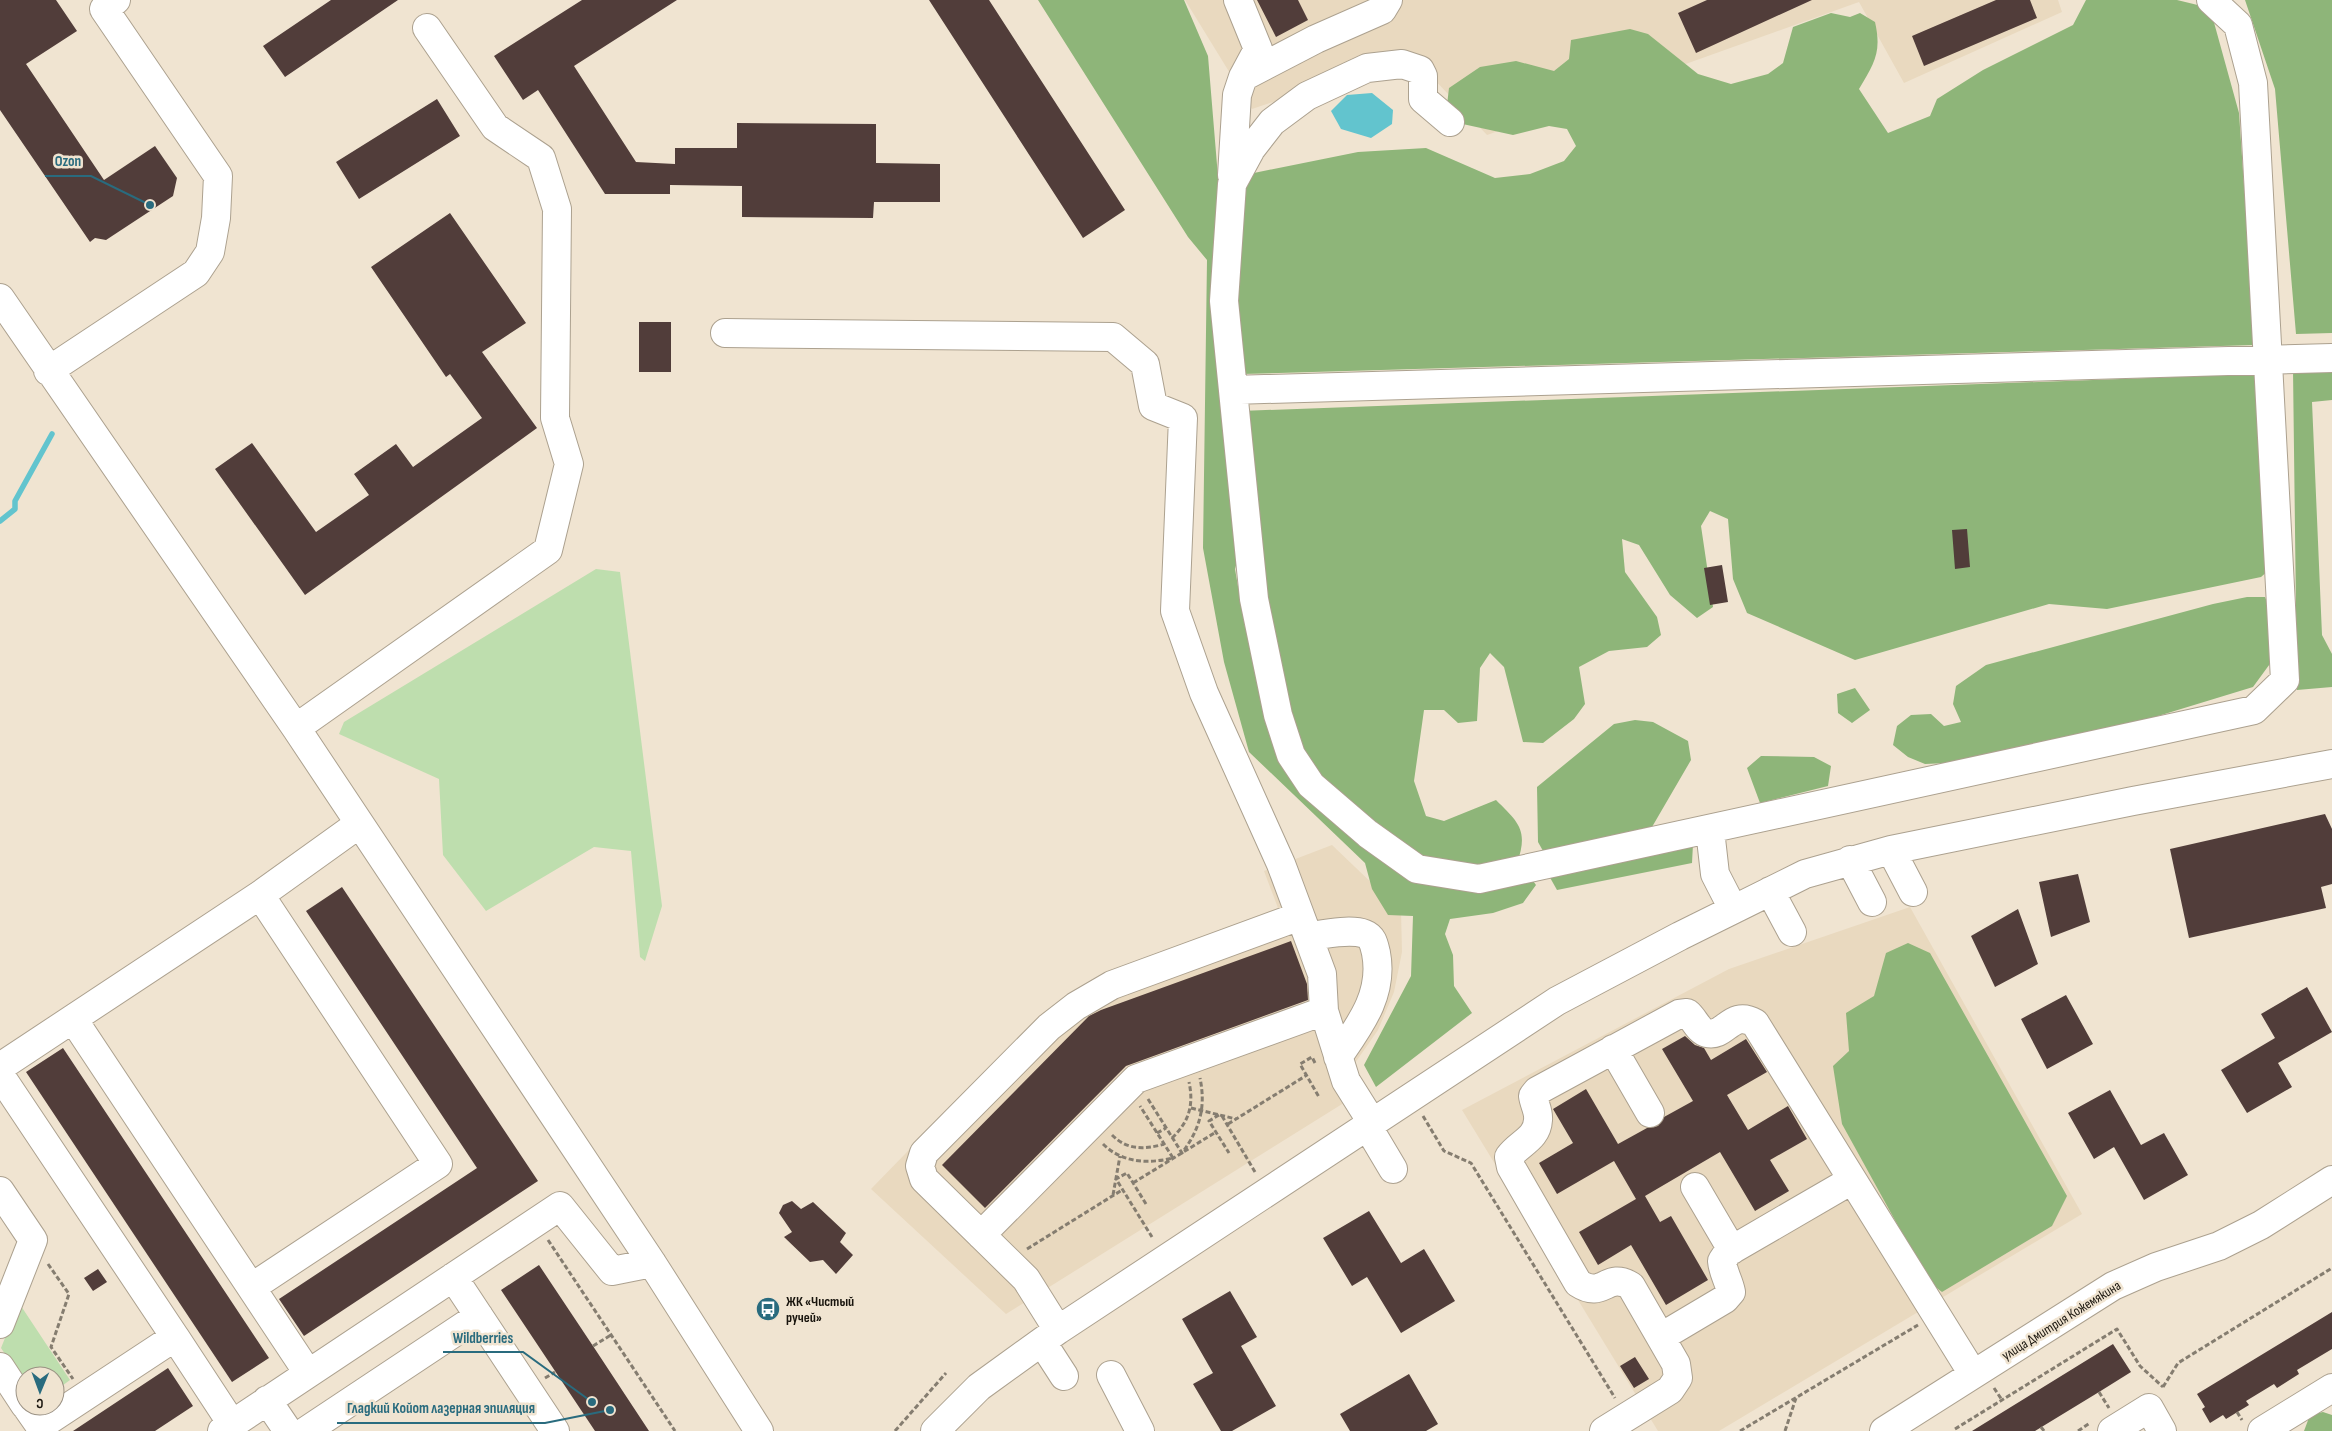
<svg xmlns="http://www.w3.org/2000/svg" width="2332" height="1431" viewBox="0 0 2332 1431" font-family="'Sofia Sans Condensed',sans-serif">
<rect width="100%" height="100%" fill="#f0e4d1"/>
<path fill="#e9d9bf" d="M1185,0H2058L2062,12L1904,83L1859,2L1487,135L1411,55L1252,109Z
M1332,845L1401,911L1402,952L1394,992L1378,1030L1355,1063L1363,1091L1006,1314L871,1189L1040,1015L1068,994L1106,972L1278,908L1264,871Z
M1910,907L2082,1214L1719,1431H1658L1462,1110L1729,969Z"/>
<path fill="#bedeae" d="M596,569L620,572L662,906L645,961L640,957L631,851L594,847L486,911L443,855L439,779L339,734L344,722Z
M19,1303L70,1380L55,1391V1376H25V1384L1,1348Z"/>
<path fill="#8eb579" d="M1038,0H1184L1208,56L1218,177L1222,371L1240,551L1235,569L1245,627L1257,644L1285,757L1412,874H1528L1536,885L1523,903L1493,913L1450,919L1445,934L1453,955L1454,986L1472,1013L1376,1087L1364,1065L1411,976L1413,916L1388,915L1372,889L1365,863L1249,752L1224,662L1203,548L1207,260L1188,237Z
M2086,0H2177L2210,8L2239,113L2255,345L1242,374L1236,354L1239,209L1249,174L1358,152L1426,148L1495,178L1530,174L1564,161L1576,146L1567,129L1549,126L1513,135L1458,123L1447,105L1449,88L1480,67L1516,61L1554,71L1569,59L1571,40L1630,29L1648,34L1698,74L1731,84L1768,74L1783,63L1793,27L1831,13L1850,17L1860,13L1875,22C1882,53 1874,63 1859,89L1888,133L1930,116L1937,99L1983,70L2073,25Z
M2245,0H2332V333L2296,334L2275,89Z
M2332,369V400L2312,402L2322,635L2332,654V687L2297,690L2293,370Z
M2256,374L2269,570L2261,577L2107,609L2049,604L1855,660L1747,613L1733,579L1728,519L1710,511L1701,526L1713,607L1697,618L1670,595L1639,545L1622,539L1625,572L1657,617L1661,635L1647,647L1609,651L1579,667L1585,704L1574,719L1543,743L1523,742L1504,667L1490,653L1480,668L1477,721L1458,723L1444,710H1424L1414,781L1426,816L1444,821L1496,800C1518,822 1529,830 1517,863L1482,874L1424,866L1296,762L1262,593L1240,411Z
M2247,597H2265L2272,614V661L2253,687L2014,760L1925,764L1908,757L1893,745L1897,726L1911,715L1931,714L1944,726L1961,722L1953,704L1956,686L1986,665L2213,604Z
M1855,688L1870,710L1852,723L1838,713L1837,694Z
M1635,720L1653,722L1688,741L1691,760L1652,827L1547,858L1538,842L1537,787L1614,724Z
M1761,756L1814,757L1831,766L1828,786L1760,803L1747,768Z
M1693,844L1692,863L1557,890L1548,874Z
M1908,943L1930,953L2067,1196L2052,1226L1942,1292L1929,1282L1842,1124L1833,1066L1849,1051L1846,1013L1874,996L1886,953Z
M2323,1412L2332,1415V1431H2304L2310,1415Z"/>
<path fill="#62c4ce" d="M1372,93L1393,110L1392,124L1371,138L1341,129L1331,111L1347,95Z"/>
<g fill="none" stroke-linecap="round" stroke-linejoin="round">
<path stroke="#62c4ce" stroke-width="5.5" d="M0,521L15,509V501L52,434"/>
</g>
<path fill="#513d3a" d="M0,0H56L77,31L26,64L104,180L155,146L177,178L173,196L106,240L95,238L90,242L0,110Z
M331,0H398L285,77L263,46Z
M582,0H677L574,66L636,162L675,164V148H737V123L876,124V163L940,164V202H874L873,218L742,217V186L670,185V194H605L538,90L523,100L494,56Z
M929,0H989L1125,210L1083,238Z
M1257,0H1298L1308,20L1276,37Z
M1707,0H1812L1696,53L1678,13Z
M1996,0H2030L2037,18L1924,66L1912,36Z
M437,99L460,136L359,199L336,162Z
M450,213L526,323L482,352L537,428L305,595L215,469L252,443L316,532L369,495L354,474L396,444L413,467L482,418L450,374L446,377L371,267Z
M639,322H671V372H639Z
M1967,529L1970,567L1955,569L1952,530Z
M1722,565L1728,602L1710,605L1704,568Z
M2325,814L2332,829V884L2321,887L2326,908L2189,938L2170,849Z
M2078,874L2090,922L2051,937L2039,882Z
M342,887L538,1181L304,1336L279,1299L477,1168L306,911Z
M2018,909L2038,964L1995,987L1971,936Z
M1291,941L1307,984L1308,1000L1126,1066L985,1208L942,1165L1089,1016L1101,1010Z
M2307,987L2332,1032L2278,1063L2292,1087L2247,1113L2221,1070L2275,1038L2261,1014Z
M2066,995L2093,1044L2047,1069L2021,1019Z
M1685,1036L1695,1045L1704,1048L1711,1060L1746,1039L1767,1072L1727,1095L1748,1130L1788,1106L1807,1139L1770,1160L1789,1191L1755,1211L1720,1152L1645,1196L1660,1222L1671,1216L1708,1280L1666,1305L1631,1245L1598,1265L1579,1232L1636,1199L1614,1161L1557,1194L1539,1163L1573,1143L1553,1109L1586,1089L1618,1144L1647,1128L1658,1126L1664,1117L1693,1101L1662,1049Z
M63,1048L269,1358L232,1382L26,1072Z
M2110,1090L2141,1145L2164,1133L2188,1175L2144,1200L2114,1147L2094,1159L2068,1113Z
M792,1201L801,1209L813,1202L846,1233L840,1242L853,1255L836,1274L823,1260L810,1262L784,1237L792,1232L779,1213L783,1205Z
M1369,1211L1401,1263L1424,1249L1455,1301L1401,1333L1367,1277L1352,1286L1323,1238Z
M539,1265L593,1346L649,1431H595L501,1290Z
M98,1269L107,1282L93,1291L84,1278Z
M1230,1291L1257,1337L1241,1346L1276,1406L1232,1431H1221L1193,1384L1213,1373L1182,1319Z
M2332,1312V1349L2297,1370L2299,1374L2277,1388L2274,1384L2246,1401L2249,1405L2226,1419L2223,1415L2210,1423L2202,1409L2205,1407L2197,1394Z
M2113,1344L2131,1372L2099,1392L2035,1431H1972Z
M1635,1357L1649,1379L1634,1388L1620,1366Z
M168,1368L193,1406L155,1431H73Z
M1409,1374L1438,1424L1426,1431H1350L1340,1414Z"/>
<g fill="none" stroke-linecap="round" stroke-linejoin="round">
<g stroke="#aca18f" stroke-width="30">
<path id="minor" d="M1243,77L1316,39L1382,10L1388,0
M1450,122L1423,99V76L1420,70L1402,64L1367,68L1307,96L1272,122L1251,149L1232,184L1224,301L1254,599L1278,715L1291,755L1311,785L1368,834L1417,869L1479,879L2254,710L2285,680L2253,83L2238,25L2211,0
M1232,175L1237,95L1243,77L1258,49L1238,0
M0,298L296,728L652,1263L759,1431
M725,333L1113,337L1145,364L1153,406L1183,418L1175,611L1204,693L1281,864L1322,974L1324,1011L1346,1081L1373,1124
M48,371L196,273L210,252L216,218L218,176L104,9L116,0
M1233,390L2332,358
M296,728L548,550L569,464L555,418L557,209L541,158L495,127L427,28
M1710,830L1715,874L1733,909
M1891,850L1913,892
M1850,860L1872,902
M1770,891L1792,932
M1308,936C1324,935 1349,928 1365,934C1373,937 1374,945 1376,953C1384,994 1360,1025 1338,1057
M73,1019L308,1373
M1613,1049L1650,1113
M0,1067L260,895L359,824
M0,1075L175,1337
M1368,1127L1393,1169
M1695,1187L1732,1250
M0,1191L33,1240L0,1324
M981,1235L1136,1079L1324,1011
M453,1277L555,1431
M252,1287L438,1164L260,895
M1058,1330L1026,1279L924,1179L920,1166L924,1153L1049,1027L1076,1006L1112,985L1300,916
M1661,1337L1725,1299L1731,1292C1729,1281 1723,1273 1722,1261L1728,1252L1852,1180
M1042,1342L1064,1376
M0,1367L25,1405
M1111,1375L1140,1431
M267,1400L288,1431
M26,1406L40,1426L175,1337L232,1424
M222,1431L560,1206L612,1271L652,1263
M306,1431L479,1316
M935,1431L979,1387L1058,1330L1557,1001L1680,936L1805,874L1891,850L2133,801L2332,764
M1604,1431L1670,1390L1678,1378L1676,1364L1631,1286C1606,1271 1604,1300 1578,1283L1511,1167L1509,1157C1519,1143 1537,1139 1538,1120C1539,1111 1534,1104 1533,1096L1537,1091L1679,1014L1687,1013C1694,1018 1698,1031 1707,1033C1725,1038 1731,1009 1755,1023L1973,1374
M1884,1431L2113,1286L2156,1267L2219,1246L2261,1225L2332,1180
M2112,1431L2149,1408L2162,1431
M2262,1431L2332,1388"/>
</g>
<path stroke="#857d70" stroke-width="3" stroke-dasharray="5 2.5" stroke-linecap="butt" d="M1315,1063L1312,1057L1300,1064L1319,1097
M1148,1099L1182,1153C1200,1129 1206,1107 1200,1078
M1191,1108L1236,1119
M1219,1115L1209,1121L1229,1153
M1222,1116L1255,1172
M1423,1116L1444,1151L1471,1163L1615,1398
M1228,1124L1307,1075
M1157,1133L1166,1128
M1112,1135C1127,1150 1144,1150 1164,1144
M1172,1138C1189,1122 1194,1105 1189,1082
M1103,1144C1122,1163 1148,1164 1173,1158L1140,1106
M1133,1183L1216,1132
M1113,1195L1120,1156
M1146,1204L1127,1173L1116,1179L1152,1237
M548,1240L675,1431
M1027,1249L1122,1190
M48,1264L69,1294L51,1347L73,1379
M593,1346L611,1335
M545,1378L555,1372
M2163,1387L2178,1363L2332,1268
M1994,1388L2002,1400
M2099,1392L2109,1408
M2237,1412L2242,1420
M2041,1427L2044,1431
M1955,1429L2117,1329L2140,1366L2163,1387
M895,1431L946,1373
M1740,1431L1918,1325
M1785,1431L1796,1398
M2078,1431L2090,1423"/>
<use href="#minor" stroke="#fff" stroke-width="28"/>
</g>
<defs>
<g id="bus-disc" transform="scale(1.25)"><circle r="9.5" fill="#296b7e" stroke="#f0e4d1"/><path d="M-5-6H5V4H4V6H2V4H-2V6H-4V4H-5ZM-3.5-4V0h7V-4ZM-3.5 1.2v1.5H-2V1.2ZM2 1.2v1.5H3.5V1.2Z" fill="#fff"/></g>
</defs>
<g fill-rule="evenodd">
<use href="#bus-disc" x="768" y="1309"/>
</g>
<g text-anchor="middle" stroke-width="5" stroke-linejoin="round" paint-order="stroke">
<g font-size="14" font-weight="bold" fill="#18140d" stroke="#f0e4d1" text-anchor="start">
<text x="786" y="1306">ЖК «Чистый<tspan x="786" dy="16">ручей»</tspan></text>
</g>
<g font-size="14" fill="#18140d" stroke="#f0e4d1">
<text transform="translate(2061 1320) rotate(-32)" y="5">улица Дмитрия Кожемякина</text>
</g>
</g>
<path fill="none" stroke="#296b7e" stroke-width="2" d="M150 205L91 176H45M592 1402L523 1352H443M610 1410L545 1423H337"/>
<g fill="#296b7e" stroke="#f0e4d1" stroke-width="2">
<circle cx="150" cy="205" r="5"/>
<circle cx="592" cy="1402" r="5"/>
<circle cx="610" cy="1410" r="5"/>
</g>
<g font-size="15" text-anchor="middle" font-weight="bold" fill="#296b7e" stroke="#f0e4d1" stroke-width="5" stroke-linejoin="round" paint-order="stroke">
<text x="68" y="166">Ozon</text>
<text x="483" y="1343">Wildberries</text>
<text x="441" y="1413">Гладкий Койот лазерная эпиляция</text>
</g>
<g transform="translate(40 1391) rotate(181)"><circle r="24" fill="#f0e4d1" stroke="#9a9183"/>
<path d="M0-4L9 19L0 12L-9 19Z" fill="#296b7e"/>
<text y="-8" font-size="14" font-weight="bold" text-anchor="middle" fill="#18140d">С</text>
</g>
</svg>
